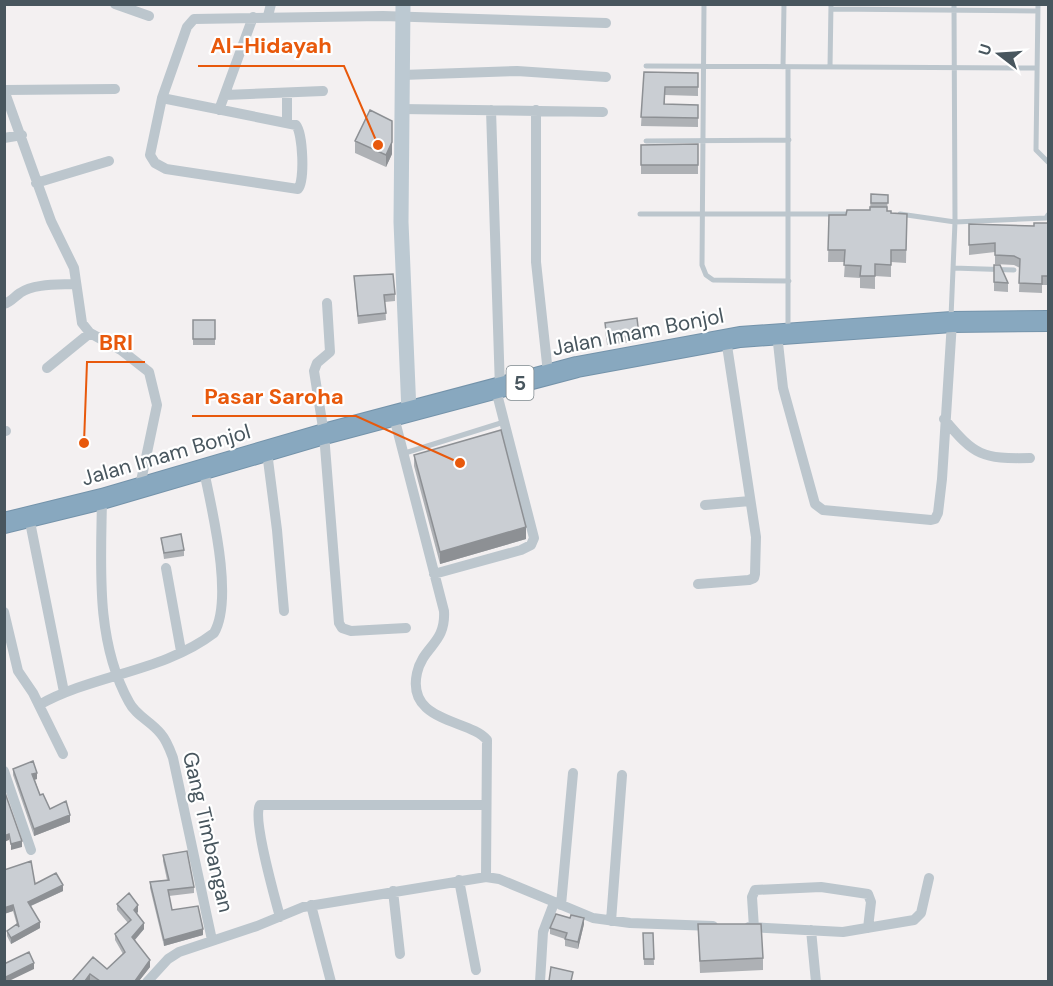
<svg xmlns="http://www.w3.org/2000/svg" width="1053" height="986" viewBox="0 0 1053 986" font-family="'DM Sans',sans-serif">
<rect width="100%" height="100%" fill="#f3f0f1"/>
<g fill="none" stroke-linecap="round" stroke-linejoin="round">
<g stroke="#7493aa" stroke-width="22">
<path id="highway" d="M4,523L102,499L324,434L577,367L740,337L952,322L1048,321"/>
</g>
<path stroke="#bcc6cd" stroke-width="5" d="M704,4L702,265L706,275L713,280L789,281
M1038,4L1036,150L1048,162
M831,9L1038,11
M646,66L1037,68
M783,67L784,4
M830,67L831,4
M646,141L789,140
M640,214H851
M900,214L955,222L1046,218L1048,215
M953,268L1014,270
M951,317L955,222L954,4
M788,329V67
M405,453L504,422"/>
<path stroke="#bcc6cd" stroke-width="10" d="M115,4L149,16
M268,16L271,4
M402,75L517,71L606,77
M4,90L51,221L74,268L82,323L90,333L121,350L149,372L157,405L140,486
M5,90L115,89
M225,95L323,91
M162,98L296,125C303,134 305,181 298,189L166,169L155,163L150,155L162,98L187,27L194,19L383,16L606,23
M401,109L603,112
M219,110L253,17
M491,110L500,389
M536,110V262L548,373
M287,122V93
M4,138L22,135
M36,183L109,161
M327,303L330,352L317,363L314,371L324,434L339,623L342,628L351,631L406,628
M4,304C11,302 14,297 20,293C34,283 60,285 76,284
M777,334L783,388L815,504L823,510L931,520L935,519L938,513L942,479L952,322
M47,368L90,333
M394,417L444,611C446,644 423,646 417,673C406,723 470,719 487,740L486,877
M944,419C975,456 982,459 1030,458
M4,431H6
M267,452L277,530L284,611
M102,499C101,566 95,641 129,702C136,716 151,721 161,734C167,741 170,750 173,758L212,940
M705,505L750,501
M29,517L64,692
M166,568L181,651
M434,574L521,550L531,545L534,538L496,390
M698,584L749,580L754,578L755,574L756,537L726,339
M4,612L18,671L33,693L63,754
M39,705C94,674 163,672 214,633C234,599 212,510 204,471
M4,771L31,850
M459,880L476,970
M393,891L400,954
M311,905L331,982
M561,905L573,773
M280,917C275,898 252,818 260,805H486
M611,921L622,775
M749,927L843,932L914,920L921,913L929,878
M754,928L752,897L755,890L821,887L868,894L871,902L868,928
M811,930L816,982
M147,982L168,959L179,952L257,926L303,907L486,877L499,879L593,918L630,923L713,926
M540,982L543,932L554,903"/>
<path stroke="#bcc9d2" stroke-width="15" d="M403,4L401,222L409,412"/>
<use href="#highway" stroke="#88a8bf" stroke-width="20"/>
</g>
<path fill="#aeb1b5" d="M644,72L698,73V96L665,95V104L698,105V127L641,126Z
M355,141L392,154L386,167L355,153Z
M698,144V174H641V145Z
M871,194L888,195L887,211L891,213L907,214L906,263L891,262V277L875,276V289L860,288V278L844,277L845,262H828L829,215H846L870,210Z
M1048,223V285H1042V293L1019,292L1020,268L1014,265L995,264V252L969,255V224L1034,226Z
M994,265L1008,283V292L994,291Z
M354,276L395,294V301L385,302L386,320L358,324Z
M193,320H215V345H193Z
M605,323L639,335V341L607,345Z
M414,455L526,539L440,564L414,466Z
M161,538L184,550V556L164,559Z
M13,769L37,779L35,780L40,795L50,809L70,822L34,836L13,775Z
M163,855L194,887V893L169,896L172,910L203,935L164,946L150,888V882L167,880L163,861Z
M4,870L35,884L63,891L31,906L40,928L11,944L7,936V931L17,925L13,911L4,914Z
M117,904L138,912L136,913L144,929L135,940L150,967L139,981H92L90,980L89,981L93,957L107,969L123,954L115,940V934L128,923L117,910Z
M584,924L578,949L565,946V939L550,934V928Z
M698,924L763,958V970L700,973Z
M643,933H653L654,965H644Z"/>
<path fill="#8d9094" d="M392,121V154L386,167V155Z
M526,527V539L440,564V552Z
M37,773V779L32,780V774Z
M70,815V822L34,836V829Z
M9,834V840L4,842V836Z
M22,841V847L11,850V844Z
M63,885V891L28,907V902Z
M13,905V911L4,914V908Z
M138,905V912L134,916V910Z
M584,918V924L578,949V942Z
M40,922V928L11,944V938Z
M144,923V929L132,943V937Z
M203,929V935L164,946V940Z
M150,960V967L139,981H135Z
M34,963V969L9,981H4V978Z
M90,974V980L89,981H85Z"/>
<path fill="#caced3" stroke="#8d9094" stroke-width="1.5" d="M644,72L698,73V87H665L664,104L698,105V118L641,117Z
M370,110L392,121V142L386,155L355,141Z
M698,144V165H641V145Z
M871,194L888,195V203H871Z
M870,207H887V211H891V213L907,214L906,250H891V265L875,264V276H860L861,266L844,265L845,250H828L829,215H846L847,210H870Z
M1034,223H1048V276H1042V284L1019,283L1020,259L1014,256L995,255V243L969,245V224L1034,226Z
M994,265H1000L1008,283L994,282Z
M393,274L395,294L384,295L386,313L358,316L354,276Z
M637,318L639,335L607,339L605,323Z
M193,320H215V339H193Z
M501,430L526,527L440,552L414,455Z
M181,534L184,550L164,553L161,538Z
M33,761L37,773L32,774L40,795L43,794L50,809L66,801L70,815L34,829L13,769Z
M4,790L22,841L11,844L9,834L4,836Z
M187,851L194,887L168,890L172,910L198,906L203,929L164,940L150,882L169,880L163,855Z
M31,861L35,884L56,873L63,885L28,902L40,922L11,938L7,931L17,924L19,927L13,905L4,908V870Z
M129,893L138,905L134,910L144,923L132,937L150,960L135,981H100L90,974L85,981H72L93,957L107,969L125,952L115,934L131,920L117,904Z
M556,914L570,918L571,915L584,918L578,942L565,939L567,933L550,928Z
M698,924H761L763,958L700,961Z
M643,933H653L654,959H644Z
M29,952L34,963L4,978V964Z
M551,967L573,972L571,981H549Z"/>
<g text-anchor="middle" stroke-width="4.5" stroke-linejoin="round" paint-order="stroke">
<rect fill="#fff" stroke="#7f898e" stroke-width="1.5" x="506.5" y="366" width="27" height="34" rx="4.5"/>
<g font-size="20" font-weight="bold" fill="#48565e">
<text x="520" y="390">5</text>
</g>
<g font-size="21" fill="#48565e" stroke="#fff">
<text transform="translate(638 332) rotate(-11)" y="7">Jalan Imam Bonjol</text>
<text transform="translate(166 455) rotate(-16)" y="7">Jalan Imam Bonjol</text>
<text transform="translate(208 832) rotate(77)" y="7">Gang Timbangan</text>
</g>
</g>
<path fill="none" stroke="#e8590c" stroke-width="2" d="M378 145L344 66H198M84 443L87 362H145M460 463L356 416H192"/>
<g fill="#e8590c" stroke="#fff" stroke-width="2">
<circle cx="378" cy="145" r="6"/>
<circle cx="84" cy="443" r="6"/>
<circle cx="460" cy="463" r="6"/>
</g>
<g font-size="22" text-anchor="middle" font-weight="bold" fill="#e8590c" stroke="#fff" stroke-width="4.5" stroke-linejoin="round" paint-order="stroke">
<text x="271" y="53">Al-Hidayah</text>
<text x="116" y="350">BRI</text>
<text x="274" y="404">Pasar Saroha</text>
</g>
<rect width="1053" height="986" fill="none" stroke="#48565e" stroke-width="12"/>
<g transform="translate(999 54) rotate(287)" stroke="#ffffff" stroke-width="4.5" paint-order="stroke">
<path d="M0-4.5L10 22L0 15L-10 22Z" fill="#48565e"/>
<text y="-9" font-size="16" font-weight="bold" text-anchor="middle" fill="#48565e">U</text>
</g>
</svg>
